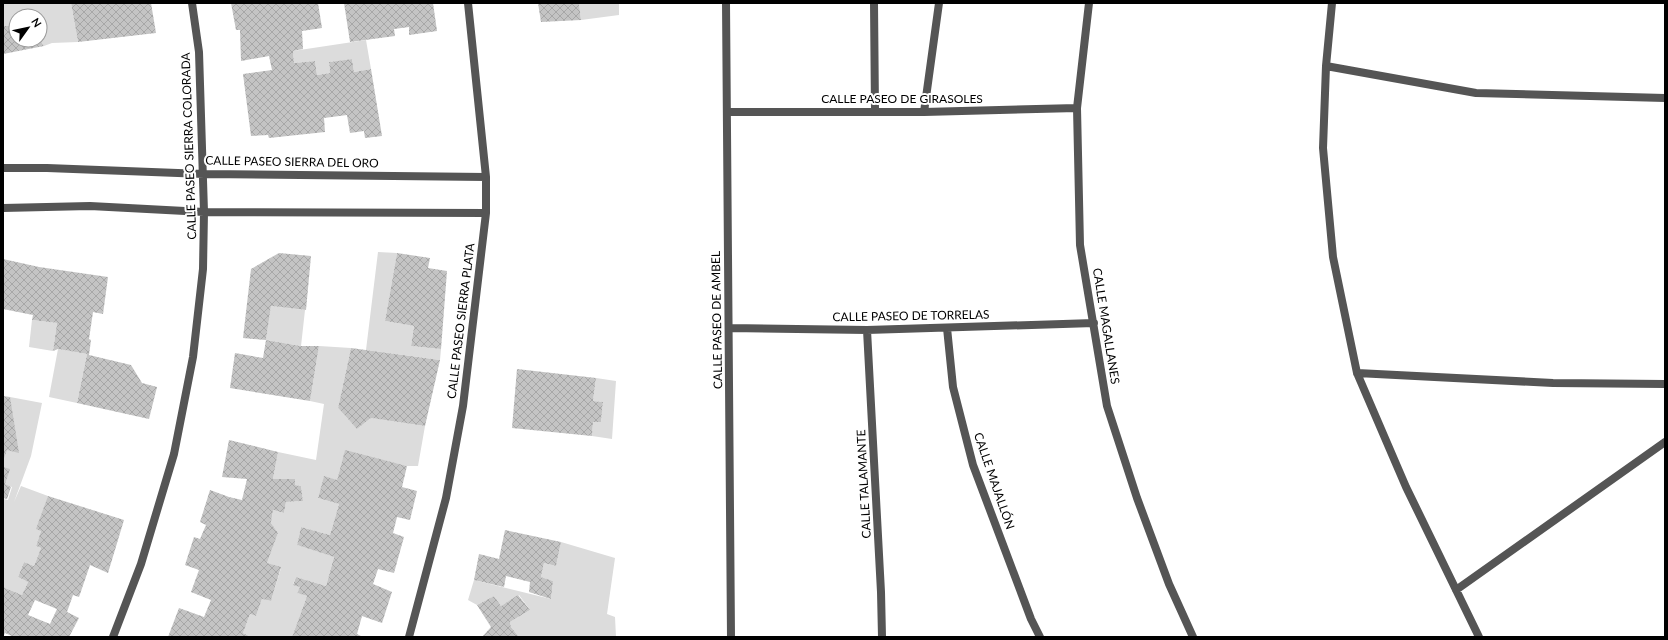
<svg xmlns="http://www.w3.org/2000/svg" width="1668" height="640" viewBox="0 0 1668 640" font-family="Lato,sans-serif">
<defs>
<pattern id="building-cross-hatch" width="8" height="8" patternUnits="userSpaceOnUse"><rect width="8" height="8" fill="#c4c4c4"/><path d="M0 0l8 8M0 8l8-8" fill="none" stroke="#a7a7a7"/></pattern>
</defs>
<rect width="100%" height="100%" fill="#fff"/>
<path fill="#dcdcdc" d="M3,3H71L78,42L52,43L44,46L40,40V16H16V30L14,31L11,26H3Z
M579,3H619V15L581,20Z
M366,40L371,69L354,72L352,59L329,62L330,73L317,75L315,61L294,63L293,51Z
M378,252L397,253L385,321L414,326L411,346L441,349L440,360L366,350Z
M271,306L305,310L301,346L266,340Z
M32,320L57,323L53,351L29,347Z
M319,346L351,348L338,408L357,429L371,418L425,426L418,466H407L345,451L337,480L324,477L318,498L339,504L330,535L301,527L297,545L334,557L326,586L296,577L293,584L300,587L297,593L307,596L292,637H251L243,633L250,614L256,616L262,599L271,601L281,568L267,563L278,533L271,523L273,510L284,513L286,502L303,501L301,486L295,485V479H273L278,452L316,460L324,404L310,401Z
M58,349L87,354L77,403L49,397Z
M596,378L616,381L612,439L592,436L593,422H601L603,402L593,401Z
M10,397L42,403L31,456L14,502L21,486L48,496L41,531L36,546L41,548L34,566L24,562L18,577L28,582L22,595L3,587V499L8,500L12,487L4,485L3,459Z
M561,542L615,558L607,614L615,617L616,637H519L511,627L510,622L530,610L519,595L501,606L494,596L477,605L468,600L474,580L551,599L553,581L541,577L544,563L556,566Z"/>
<path fill="url(#building-cross-hatch)" fill-rule="evenodd" d="M71,3H151L156,33L78,42Z
M231,3H318L322,28L302,31L303,49L293,51L294,63L315,61L317,75L330,73L329,62L352,59L354,72L371,69L382,136L365,138L364,131L350,133L347,115L324,118L325,132L269,138L268,135L251,136L243,74L272,70L269,56L241,61L240,30H236Z
M344,3H433L437,31L409,35V27L394,29L395,36L350,42Z
M538,3H579L581,20L541,22Z
M3,26H11L14,31L16,30V40H40L44,46L3,54Z
M279,253L311,256L306,310L271,306L266,340L301,346H319L310,401L230,388L235,353L263,358L266,340L243,338L251,269Z
M397,253L430,258L428,268L447,271L441,349L411,346L414,326L385,321Z
M3,259L39,267L108,277L103,314L93,312L89,339L91,340L89,355L131,365L142,383L157,387L149,419L77,403L87,354L58,349L53,351L57,323L32,320L33,315L3,309Z
M351,348L440,360L425,426L371,418L357,429L338,408Z
M517,369L596,378L593,401L603,402L601,422H593L592,436L512,428Z
M3,396L10,397L19,453L7,450L3,461Z
M229,440L278,452L273,479H295V485L301,486L303,501L286,502L284,513L273,510L271,523L278,533L267,563L281,567L271,601L262,599L256,616L250,614L243,633L251,637H168L179,608L204,617L211,600L191,592L199,570L185,565L194,537L200,539L206,525L200,522L210,490L229,497L242,500L247,479L222,477Z
M345,450L407,466L402,487L417,491L410,520L397,517L393,533L404,537L394,573L378,569L373,584L392,592L382,623L362,616L357,634L363,637H292L307,596L297,593L300,587L293,585L296,577L326,586L334,557L297,545L301,527L330,535L339,504L318,498L324,476L337,480Z
M3,467L10,469L5,484L11,487L7,499L3,498Z
M48,496L124,520L108,573L90,565L79,597L73,595L67,612L79,618L69,637H14L5,633L3,637V587L22,595L28,582L18,577L24,562L34,566L41,548L36,546L41,531L36,529ZM35,600L57,609L50,624L28,615Z
M505,530L561,542L556,566L544,563L541,577L553,581L551,599L529,592L530,582L506,576L504,587L474,580L479,554L499,559Z
M518,595L530,610L510,622L511,627L519,637H482L491,627L477,605L494,596L501,606Z"/>
<g fill="none" stroke-linecap="round" stroke-linejoin="round">
<path stroke="#555" stroke-width="8" d="M726,3L731,637
M874,3L875,111
M1089,3L1077,108L1080,245L1107,406L1137,498L1169,584L1193,637
M1332,3L1326,66L1323,148L1333,257L1357,373L1406,487L1479,637
M1326,66L1476,93L1665,98
M727,112H924L1077,108
M924,112L939,3
M3,168H47L204,174L486,177
M3,208L90,206L204,212L486,213
M729,328L867,330L1094,323
M947,328L953,387L973,465L1031,619L1040,637
M867,330L881,592L882,637
M1357,373L1553,383L1665,384
M1456,590L1665,442
M113,637L141,564L174,454L193,357L203,269L204,212L199,52L192,3
M409,637L446,498L463,406L486,213V177L468,3"/>
</g>
<g text-anchor="middle" stroke-width="4" stroke-linejoin="round" paint-order="stroke">
<g font-size="12" fill="#000" stroke="#fff">
<text x="902" y="103">CALLE PASEO DE GIRASOLES</text>
<text transform="translate(189 146) rotate(-92)" y="4">CALLE PASEO SIERRA COLORADA</text>
<text transform="translate(292 162) rotate(1)" y="4">CALLE PASEO SIERRA DEL ORO</text>
<text transform="translate(911 316) rotate(-1)" y="4">CALLE PASEO DE TORRELAS</text>
<text transform="translate(717 320) rotate(-91)" y="4">CALLE PASEO DE AMBEL</text>
<text transform="translate(461 321) rotate(-83)" y="4">CALLE PASEO SIERRA PLATA</text>
<text transform="translate(1106 326) rotate(81)" y="4">CALLE MAGALLANES</text>
<text transform="translate(994 481) rotate(71)" y="4">CALLE MAJALLÓN</text>
<text transform="translate(864 484) rotate(-93)" y="4">CALLE TALAMANTE</text>
</g>
</g>
<rect width="1668" height="640" fill="none" stroke="#000000" stroke-width="8"/>
<g transform="translate(28 28) rotate(57)"><circle r="19" fill="#ffffff" stroke="#999999"/>
<path d="M0-3L7 15L0 10L-7 15Z" fill="#000000"/>
<text y="-6" font-size="11" font-weight="bold" text-anchor="middle" fill="#000000">N</text>
</g>
</svg>
